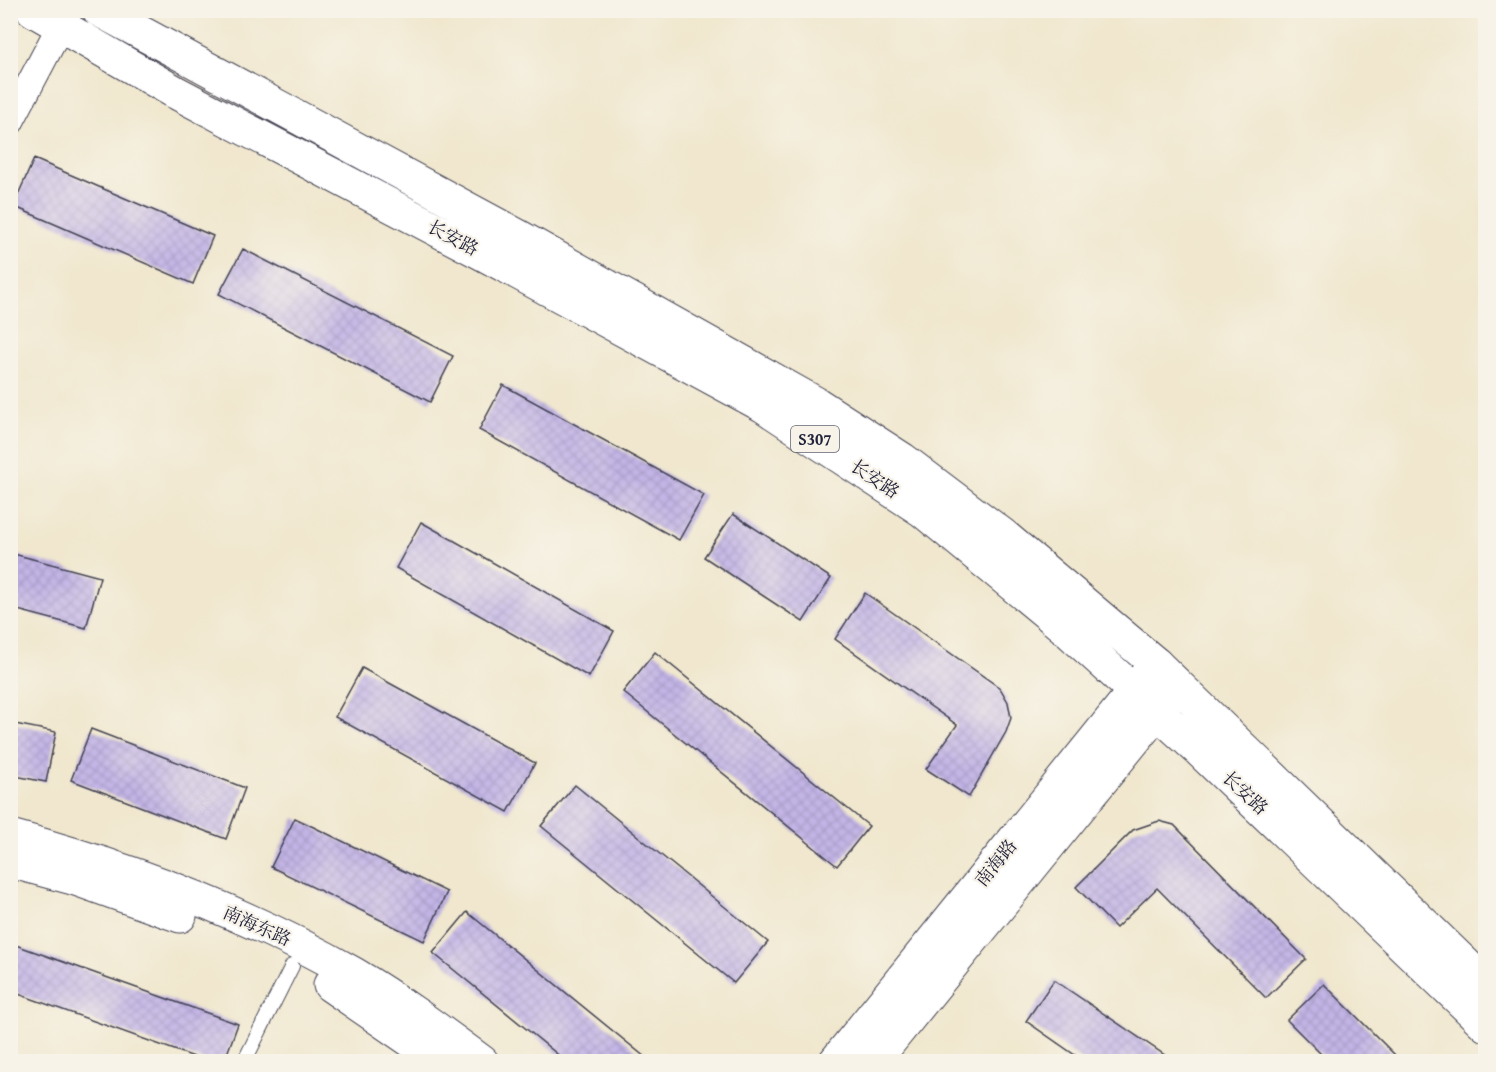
<svg xmlns="http://www.w3.org/2000/svg" width="1496" height="1072" viewBox="0 0 1496 1072" font-family="'Gentium Book Plus','Noto Serif SC',serif">
<defs>
<pattern id="building-cross-hatch" width="8" height="8" patternUnits="userSpaceOnUse" patternTransform="scale(1.5)"><rect width="8" height="8" fill="#c3b5e6"/><path d="M0 0l8 8M0 8l8-8" fill="none" stroke="#a79bc6"/></pattern>
</defs>
<rect width="100%" height="100%" fill="#f7f3e8"/>
<filter id="ink" filterUnits="userSpaceOnUse"><feTurbulence type="fractalNoise" baseFrequency=".0167" numOctaves="2"/><feDisplacementMap in="SourceGraphic" scale="12" xChannelSelector="R" yChannelSelector="G"/><feConvolveMatrix kernelMatrix="1 2 1 2 8 2 1 2 1" color-interpolation-filters="sRGB"/></filter>
<filter id="wash" filterUnits="userSpaceOnUse"><feTurbulence type="fractalNoise" baseFrequency=".008" numOctaves="4" result="noise"/><feDisplacementMap in="SourceGraphic" scale="24" xChannelSelector="R" yChannelSelector="G"/><feGaussianBlur stdDeviation="1.35" result="paint"/><feColorMatrix in="noise" values="0 0 0 0 0 0 0 0 0 0 0 0 0 0 0 0 0 1.4 0 .05"/><feComposite in="paint" operator="in"/></filter>
<g filter="url(#wash)">
<rect width="100%" height="100%" fill="#f0e7ce"/>
<g id="blocks">
<path fill="url(#building-cross-hatch)" d="M34,159L213,236L193,284L13,206Z
M243,249L453,356L430,402L219,294Z
M503,385L704,495L679,540L479,430Z
M733,514L831,578L803,622L704,557Z
M421,522L614,631L589,677L396,568Z
M10,553L100,577L86,628L10,608Z
M865,593L1000,688L1008,702L1011,718L1006,732L969,797L926,769L957,725L835,639Z
M655,652L869,826L837,866L623,692Z
M362,668L535,763L508,812L335,717Z
M10,723L56,732L46,782L10,775Z
M91,729L245,788L226,839L71,780Z
M575,785L768,942L734,983L541,826Z
M295,818L447,892L424,941L271,867Z
M1159,821L1174,825L1306,959L1266,998L1157,888L1116,928L1076,887L1133,830Z
M467,912L651,1062H567L433,953Z
M10,943L238,1024L224,1062H208L10,991Z
M1054,980L1175,1062H1085L1026,1021Z
M1324,984L1402,1062H1329L1287,1020Z"/>
</g>
</g>
<g filter="url(#ink)">
<use href="#blocks" fill-opacity="0" stroke="#414051" stroke-width="1.5"/>
<g fill="none" stroke-linecap="round" stroke-linejoin="round">
<g stroke="#414051" stroke-width="16">
<path id="service" d="M244,1062L292,966"/>
</g>
<g stroke="#414051" stroke-width="29">
<path id="minor" d="M10,122L69,10"/>
</g>
<g stroke="#414051" stroke-width="35">
<path id="tertiary" d="M10,836C129,868 247,913 354,974C398,1000 440,1031 482,1062
M10,861L73,878L180,916
M330,985L442,1062"/>
</g>
<g stroke="#414051" stroke-width="35">
<path id="secondary" d="M835,1062L1156,664
M873,1062L1175,690"/>
</g>
<g stroke="#414051" stroke-width="35">
<path id="primary" d="M33,10L175,92L485,255L762,405L923,511L1066,629L1200,751L1486,1025
M99,10L518,236L817,404L902,459L1004,536L1156,664L1486,984"/>
</g>
<use href="#service" stroke="#fff" stroke-width="14"/>
<use href="#minor" stroke="#fff" stroke-width="27"/>
<use href="#tertiary" stroke="#fff" stroke-width="33"/>
<use href="#secondary" stroke="#fff" stroke-width="33"/>
<use href="#primary" stroke="#fff" stroke-width="33"/>
</g>
</g>
<g text-anchor="middle" stroke-width="4.5" stroke-linejoin="round" paint-order="stroke">
<rect fill="#f7f3e8" stroke="#62616f" stroke-width="1.5" x="791" y="426" width="48" height="26" rx="4.5"/>
<g font-size="16" font-weight="bold" fill="#22223b">
<text x="815" y="445">S307</text>
</g>
<g font-size="18" fill="#22223b" stroke="#f7f3e8">
<text transform="translate(453 238) rotate(28)" y="6">长安路</text>
<text transform="translate(875 479) rotate(34)" y="6">长安路</text>
<text transform="translate(1245 793) rotate(43)" y="6">长安路</text>
<text transform="translate(996 863) rotate(-51)" y="6">南海路</text>
<text transform="translate(257 926) rotate(24)" y="6">南海东路</text>
</g>
</g>
<rect width="1496" height="1072" fill="none" stroke="#f7f3e8" stroke-width="36"/>
</svg>
